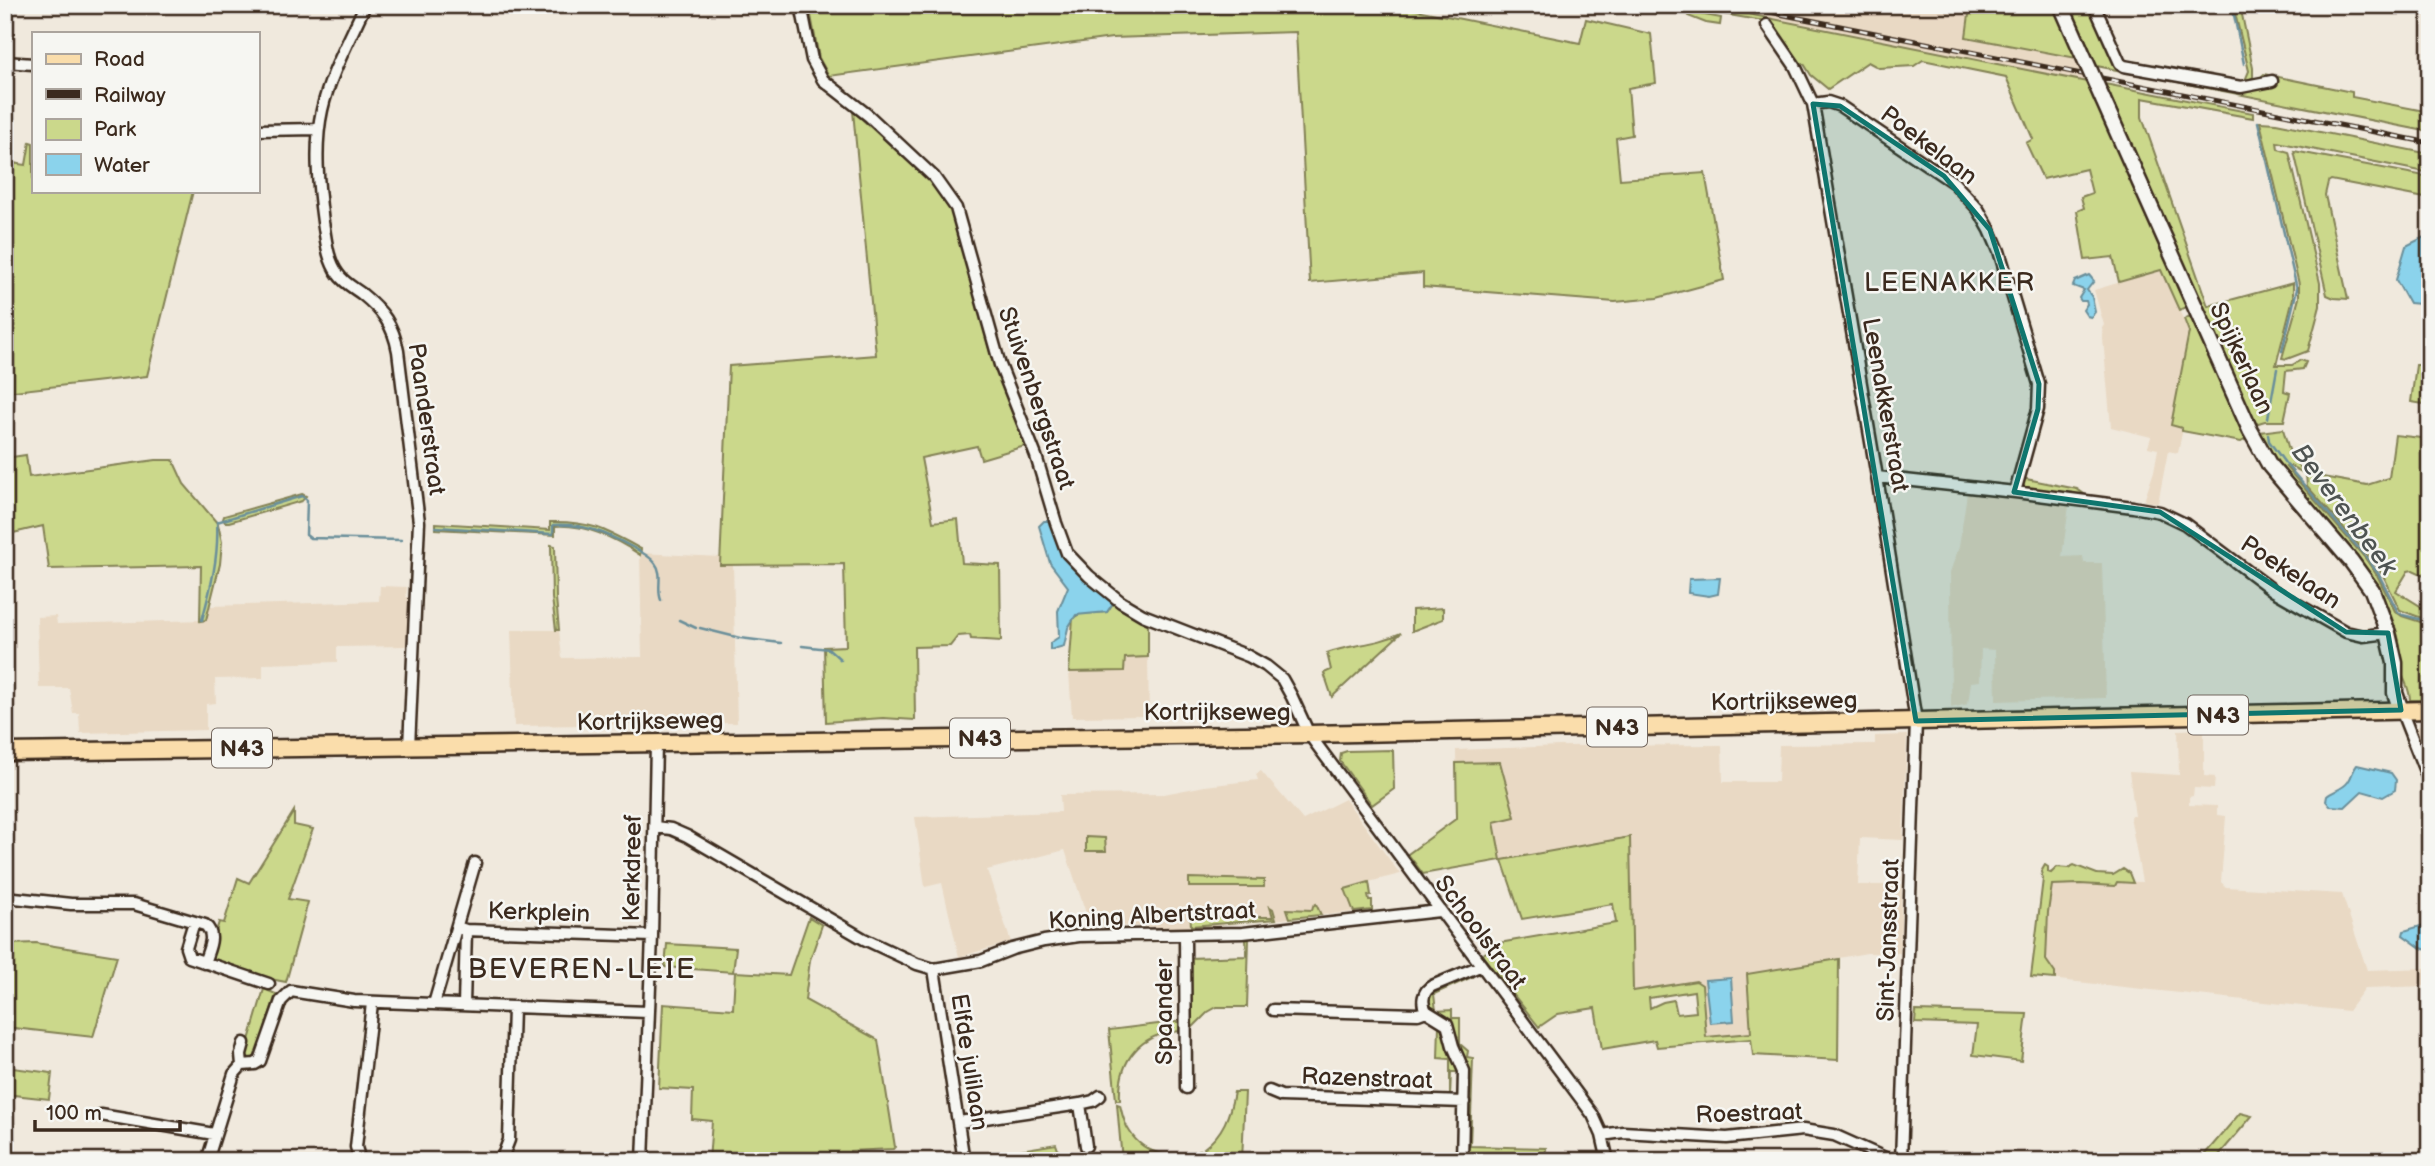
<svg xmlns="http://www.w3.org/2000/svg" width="2435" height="1166" viewBox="0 0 2435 1166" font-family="'Balsamiq Sans',sans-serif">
<rect width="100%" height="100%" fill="#f0e9dd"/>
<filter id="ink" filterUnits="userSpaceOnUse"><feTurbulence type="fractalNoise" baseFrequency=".0143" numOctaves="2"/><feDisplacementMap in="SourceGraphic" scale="14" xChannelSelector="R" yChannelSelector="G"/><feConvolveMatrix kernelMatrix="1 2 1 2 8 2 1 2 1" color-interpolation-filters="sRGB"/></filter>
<g filter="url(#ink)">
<path fill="#e9d9c4" d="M1702,5H1965L2054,55L2076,58L2089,86L1718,12V8Z
M2161,270L2189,332L2171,425L2183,428L2178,453L2168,451L2158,503L2144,501L2154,471L2158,449L2148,447L2151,437L2111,427L2102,328L2104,325L2094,290Z
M1967,493L2069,506L2062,557L2083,556L2084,563H2102L2106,698L1996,701L1995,650L1981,649L1980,681L1971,682L1968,704L1951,708L1950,572L1959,547Z
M640,553L720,557V565H733L737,723L514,726L511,630H559L562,658L642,657Z
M380,586L407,587L406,597H411L408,646L337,647V662L263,664V678L215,679L216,703L206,704V730L80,733L79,713H73L69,688H39L37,617L56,616L57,624L206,620L209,606L379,601Z
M1148,657L1149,716L1072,717L1069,672L1124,671L1125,658Z
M2430,725V761L2423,743L2417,736V728L2419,726Z
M2204,729V776L2215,777L2214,789L2194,788L2193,796L2189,797V805L2217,806V815L2226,816L2221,882L2226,887L2342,894L2367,970L2430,968V986L2365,988L2348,1011L2031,977L2043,879L2142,882L2130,816H2135L2129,772L2179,775L2178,730Z
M1907,735L1903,840L1860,838L1858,885H1902L1900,953H1867L1747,974L1752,1039L1699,1044L1694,991L1633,1001L1630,838L1467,867L1457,818L1456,750L1561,746L1722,745L1723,782H1778L1779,745L1875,744V736Z
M1261,771L1303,820L1345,799L1400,874L1345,888L1354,912L1191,928L1090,925L1065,850L987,870L1011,942L959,957L942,883L925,887L915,817L1061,812L1060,795L1164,794L1205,786L1258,780L1256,774Z"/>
<path fill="#cbd88b" stroke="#838154" stroke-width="2" fill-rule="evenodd" d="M809,5H1392L1580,43L1586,19L1651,34L1656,83L1628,88L1632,135L1616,138L1620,179L1705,173L1724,280L1657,298L1615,302L1423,287V273L1310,283L1296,32L1112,38L829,76L819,58Z
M1965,5H2053L2076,58L1966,37L1970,7Z
M2070,5H2091L2117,65L2254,84L2264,74L2352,92V97L2430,112V132L2097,66Z
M2233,5H2240L2253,68V77L2244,83L2249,71Z
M1718,8L2087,82L2186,307L2179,310L2161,270L2119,282L2113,257L2085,260L2077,211L2084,208L2081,197L2092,193L2086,169L2043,179L2026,143L2033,139L2006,77L1923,60L1914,66L1879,68L1868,62L1828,89L1811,75L1804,64L1801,65L1769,20H1758L1717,13Z
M1689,12L1721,18L1720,25L1706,23L1688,16Z
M2105,84L2253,113V118L2142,98V117L2208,306L2293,283V298L2276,365H2292L2301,360L2306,362L2303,369L2286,371L2284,391L2290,393L2284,421H2265L2255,424Z
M853,111L933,184L952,213L993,363L1025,446L981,459L977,446L921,458L933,522L958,519L962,563L1000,565L1001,641L971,639L970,635L958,636L950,646L914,647L915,720L883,718L826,722L824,647L846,646L844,564L720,565L729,366L876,355Z
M2260,122L2276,123L2430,154V173L2277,142L2278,149L2289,152L2320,283V306L2308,351L2287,359L2282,358L2299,298V284Z
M30,142L33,143V191H193L147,376L5,392V162L26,165Z
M2294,151L2430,177V199L2331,180L2328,182L2325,195L2348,299L2334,298L2327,295Z
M2190,316L2246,439L2241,442L2182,431V428L2171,425L2189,332L2184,319Z
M2429,319H2430V405L2411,402L2416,365H2422Z
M2283,429L2291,457L2306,474L2367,485L2389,478L2395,435L2430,439V578L2413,570L2408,571L2396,591L2422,607L2423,605L2430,608V621L2400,610L2385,579L2372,560L2307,486L2306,474L2290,466L2286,467L2365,558L2378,577L2395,611L2402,616L2430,625V700H2410C2410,690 2405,683 2402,673C2400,664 2401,655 2400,645C2393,613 2379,586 2360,560L2280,465L2259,432Z
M26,455L29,477L156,460H173L184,484L218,524L222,542L220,564L206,620L200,621L201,566L49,569L43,526L5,535V458Z
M2021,478L2077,489L2087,496L2027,489L2022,484Z
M302,494L306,496L302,501L229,522H225L223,519L224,516Z
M550,522C591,521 606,530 641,549L640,555C615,538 586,524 555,526V535L436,529V523L550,530Z
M551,545L555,546L556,598L559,630H556L552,598Z
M1113,603L1148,625V657L1125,658L1124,671L1069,672L1073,618L1080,614L1107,612Z
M1443,608V619L1412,631V610Z
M1401,633L1332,697L1324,673L1331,670L1327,653C1352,644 1377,645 1401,633Z
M1393,750L1394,789L1372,805L1340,761L1341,753L1347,751Z
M1500,762L1515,817L1494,822L1501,860L1423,874L1408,854L1457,818L1456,763Z
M294,811V825L313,829L288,899L308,902L286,982L260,977L212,960L209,955L219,922L224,923L238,878L249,883Z
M1086,837L1105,838L1106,851H1086Z
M1630,837L1633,991L1696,981L1702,985L1706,1037L1751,1033L1747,974L1839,959L1838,1060L1753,1055L1751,1039L1657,1047L1655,1040L1602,1049L1595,1008L1558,1014L1539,1027L1482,955L1499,943L1616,923L1613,904L1522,919L1502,860ZM1694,991L1696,1012L1677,1014L1674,1000L1663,1002L1650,1008L1649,998Z
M2045,865L2048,867V872L2051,873L2057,867L2068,868L2074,865L2097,874L2113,875L2123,869L2129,873L2133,883L2117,882L2115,886L2080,884L2052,885L2048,912L2046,960L2055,973V979L2031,977L2043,879L2041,872Z
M1189,878L1264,880V887H1189Z
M1369,882L1371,895L1368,896L1369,900H1372V910L1354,912L1345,889Z
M1316,904L1321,915L1290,918L1287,909L1312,910L1313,906Z
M1190,907L1192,917H1273L1270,907L1273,909L1276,919L1191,926Z
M809,917L822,925L810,960L805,1000L878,1040L895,1147L893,1149L850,1151V1161H709L712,1121L692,1119L693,1090L659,1088L663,1004L733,1009L735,972L789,975Z
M1249,939L1247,1007H1217L1208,1012L1190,1030L1189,958L1247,956L1246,940Z
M36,943L117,956L93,1037L5,1027V985L9,944Z
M667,944L736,948L733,972L665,967Z
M1471,975L1472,977L1434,994L1436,1011L1452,1010V1018H1460V1044L1468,1051L1467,1057L1473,1058L1470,1146L1546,1148L1545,1161H1465L1467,1065L1457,1046L1450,1022L1444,1015L1428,1008L1429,993Z
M264,989L276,994L256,1056L251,1060L245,1054Z
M1916,1011L2027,1014L2021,1061L1973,1055L1977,1025L1915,1023Z
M1174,1022H1181V1031C1140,1033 1118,1060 1120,1100H1116L1109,1030Z
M1439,1025L1443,1030L1447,1048L1458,1072H1451L1450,1097V1059L1438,1058Z
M5,1067L52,1073L49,1099L5,1094Z
M1234,1092H1245L1242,1161C1227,1161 1214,1162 1204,1148C1223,1134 1230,1115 1234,1092Z
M1117,1104L1120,1105C1122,1114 1124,1124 1130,1132C1145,1156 1176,1160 1200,1150L1214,1161H1122Z
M2240,1113L2252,1116L2214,1161H2199Z
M1056,1144L1062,1161H972V1158Z"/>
<path fill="#8bd3ec" stroke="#6b8f9a" stroke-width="2" d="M2430,234V305L2409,303L2396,280L2406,246Z
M2089,275L2094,281L2087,290L2092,297L2095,312L2091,317L2087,316L2083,310L2087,304L2086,301H2081L2079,298L2084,290L2073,286L2075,281Z
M1044,521H1049L1051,523C1063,570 1084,572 1113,603L1107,612L1076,615L1068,628L1064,646L1050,650V643L1059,637L1058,611L1068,587L1050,563L1039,526Z
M1720,578L1718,594L1709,596L1688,593L1689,579Z
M2357,765L2391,773L2396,780L2395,790L2383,797L2362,791L2345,807L2330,806L2326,801L2327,796C2333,791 2343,789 2348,782C2353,775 2352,771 2357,765Z
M2430,923V951L2421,948L2403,935L2404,931Z
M1731,978L1734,1021L1710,1023L1705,980Z"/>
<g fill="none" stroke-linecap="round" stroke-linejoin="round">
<path stroke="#6b8f9a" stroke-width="2.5" d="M2232,5L2244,64
M2258,122L2297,289L2282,351
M2268,418L2277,369
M2268,434L2269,441L2285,463L2367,558L2379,575L2398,612L2403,615L2430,622
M436,527L553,534V525C583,523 606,533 632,547C640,551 650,556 655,563C664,574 656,588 661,600
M202,620C211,588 219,556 217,522L302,496L307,500L306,535L310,538L401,540
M679,620L696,628
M700,628L740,638L781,643
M802,646L829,649L841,660"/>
<g stroke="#3b2a1e" stroke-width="15">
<path id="street" d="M365,5C350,39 330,74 322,110C314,146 318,186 323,222C326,239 327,259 338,274C344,283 354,288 362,294C383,311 393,325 398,351L419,522L409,747
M801,5L812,60L823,80L869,116L934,177L956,208L1000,365L1036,456L1056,523L1067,553L1089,576L1121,602L1143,615L1248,656L1266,666L1282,679L1292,697L1309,734L1317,745L1593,1115L1602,1135L1608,1161
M2094,5L2120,63L2124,66L2241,87L2272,81
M1767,25L1795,66L1813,104L1877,477L1916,721L1901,1161
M5,62L33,64
M1813,104L1828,102L1840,106L1954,183L1978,209L1990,230L1999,251L2039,384L2038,409L2015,492
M257,130L319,129
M1877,477L2015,492L2133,507L2160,512L2185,524L2274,591L2346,632L2363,636L2388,633
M2401,710L2430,784
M655,827L671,829L687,836L864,939L917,964L934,969L981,961L1012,949L1044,941L1079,936L1243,933L1439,911
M5,897L71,904H134L205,925C217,935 208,950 204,963
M194,922L186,948L189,957L269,984
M457,927L466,930L652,936
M1185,935L1186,1088
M934,969L964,1161
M434,1004L475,863
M464,1005L466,930
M1273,1010L1418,1014L1426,1011
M242,1065L241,1054L244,1043
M1269,1091L1281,1096L1464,1102
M1080,1104L1086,1146
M101,1115L214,1134
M959,1122L1080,1104L1093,1101L1100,1096
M1602,1135L1623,1132L1727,1138L1803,1130L1834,1135L1892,1161
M207,1161L234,1074L242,1065L255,1064L260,1061L281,1001L291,991L354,1001L648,1012
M360,1161L356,1147L372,1003
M501,1161L509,1140L513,1008
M643,1161L652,936L656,744
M1462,1161L1464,1071L1453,1046L1447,1024L1426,1011C1421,1002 1423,991 1432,986L1480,966"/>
</g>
<g stroke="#3b2a1e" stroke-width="19">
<path id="secondary" d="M2061,5L2079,46
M2103,100L2250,430L2270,466L2351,561L2372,590L2388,633L2395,663V693L2401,710"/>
</g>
<g stroke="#3b2a1e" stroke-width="21">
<path id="primary" d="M5,752L1309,734L2430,710"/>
</g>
<use href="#street" stroke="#f6f6f2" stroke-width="10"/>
<use href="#secondary" stroke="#f6f6f2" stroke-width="14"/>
<use href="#primary" stroke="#faddab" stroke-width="16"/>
<g stroke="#3b2a1e" stroke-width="5">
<path id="rail" d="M1734,5L2430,143"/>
</g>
<use href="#rail" stroke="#f6f6f2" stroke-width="2.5" stroke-dasharray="8" stroke-linecap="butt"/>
<g stroke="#3b2a1e" stroke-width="19" stroke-linecap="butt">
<path id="secondary-bridge" d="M2079,46L2103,100"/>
</g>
<use href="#secondary-bridge" stroke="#f6f6f2" stroke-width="14"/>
</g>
</g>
<path fill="#0f766e" fill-opacity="0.2" stroke="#0f766e" stroke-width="5" stroke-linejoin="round" d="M1813,104L1840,106L1944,176L1990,230L2039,384L2038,409L2014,492L2160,512L2346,632L2388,633L2401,710L1916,721Z"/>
<g text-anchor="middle" stroke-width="5" stroke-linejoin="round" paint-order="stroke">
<g fill="#f6f6f2" stroke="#73675e" stroke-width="2">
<rect x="2188" y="695.5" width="60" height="39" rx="5"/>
<rect x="1587" y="707.5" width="60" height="39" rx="5"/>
<rect x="950" y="718.5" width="60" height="39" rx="5"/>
<rect x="212" y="728.5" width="60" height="39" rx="5"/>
</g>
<g font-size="23" font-weight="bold" fill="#3b2a1e">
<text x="2218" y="723">N43</text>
<text x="1617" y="735">N43</text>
<text x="980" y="746">N43</text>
<text x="242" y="756">N43</text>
</g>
<g font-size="24" fill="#3b2a1e" stroke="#f6f6f2">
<text transform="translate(1929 145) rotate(37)" y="8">Poekelaan</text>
<text transform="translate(2242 358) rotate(65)" y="8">Spijkerlaan</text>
<text transform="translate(1037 398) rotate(71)" y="8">Stuivenbergstraat</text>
<text transform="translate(1886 405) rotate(80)" y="8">Leenakkerstraat</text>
<text transform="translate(427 419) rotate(82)" y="8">Paanderstraat</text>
<text transform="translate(2291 572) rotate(33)" y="8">Poekelaan</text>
<text transform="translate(1784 701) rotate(-1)" y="8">Kortrijkseweg</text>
<text x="1217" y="720">Kortrijkseweg</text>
<text transform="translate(650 721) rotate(-1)" y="8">Kortrijkseweg</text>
<text transform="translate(632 868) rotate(-89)" y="8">Kerkdreef</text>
<text transform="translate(539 912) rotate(2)" y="8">Kerkplein</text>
<text transform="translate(1152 915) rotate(-3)" y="8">Koning Albertstraat</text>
<text transform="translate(1481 932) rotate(53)" y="8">Schoolstraat</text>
<text transform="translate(1888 940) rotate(-88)" y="8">Sint-Jansstraat</text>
<text transform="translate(1164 1012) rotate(-90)" y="8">Spaander</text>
<text transform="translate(970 1062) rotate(81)" y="8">Elfde julilaan</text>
<text transform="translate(1367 1078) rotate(2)" y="8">Razenstraat</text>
<text transform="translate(1749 1113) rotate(-2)" y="8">Roestraat</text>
</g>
<g font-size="26" letter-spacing="2" fill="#3b2a1e" stroke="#f6f6f2">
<text x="1950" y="291">LEENAKKER</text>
</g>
<g font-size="26" font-style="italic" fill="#4f5452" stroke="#f6f6f2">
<text transform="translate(2345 509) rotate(53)" y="9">Beverenbeek</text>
</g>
<g font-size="28" letter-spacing="2" fill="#3b2a1e" stroke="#f6f6f2">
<text x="582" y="978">BEVEREN-LEIE</text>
</g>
</g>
<rect width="2435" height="1166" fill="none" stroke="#f6f6f2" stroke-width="28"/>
<rect x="14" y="14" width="2407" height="1138" fill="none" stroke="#3b2a1e" stroke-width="2.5" filter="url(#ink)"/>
<rect x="32" y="32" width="228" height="161" fill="#f6f6f2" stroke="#aba49d" stroke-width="2"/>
<rect x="46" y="54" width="35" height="10" fill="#faddab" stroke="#aba49d" stroke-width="2"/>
<text x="94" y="66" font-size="21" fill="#3b2a1e">Road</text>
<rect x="46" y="89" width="35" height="10" fill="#3b2a1e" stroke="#aba49d" stroke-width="2"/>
<text x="94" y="102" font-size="21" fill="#3b2a1e">Railway</text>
<rect x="46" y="119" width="35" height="21" fill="#cbd88b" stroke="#aba49d" stroke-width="2"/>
<text x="94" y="136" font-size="21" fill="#3b2a1e">Park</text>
<rect x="46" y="154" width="35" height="21" fill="#8bd3ec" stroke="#aba49d" stroke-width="2"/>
<text x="94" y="172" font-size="21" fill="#3b2a1e">Water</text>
<path d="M35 1120v10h145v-10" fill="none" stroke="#3b2a1e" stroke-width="3.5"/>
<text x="46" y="1120" font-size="21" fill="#3b2a1e" stroke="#f6f6f2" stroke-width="5" paint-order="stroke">100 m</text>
</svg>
